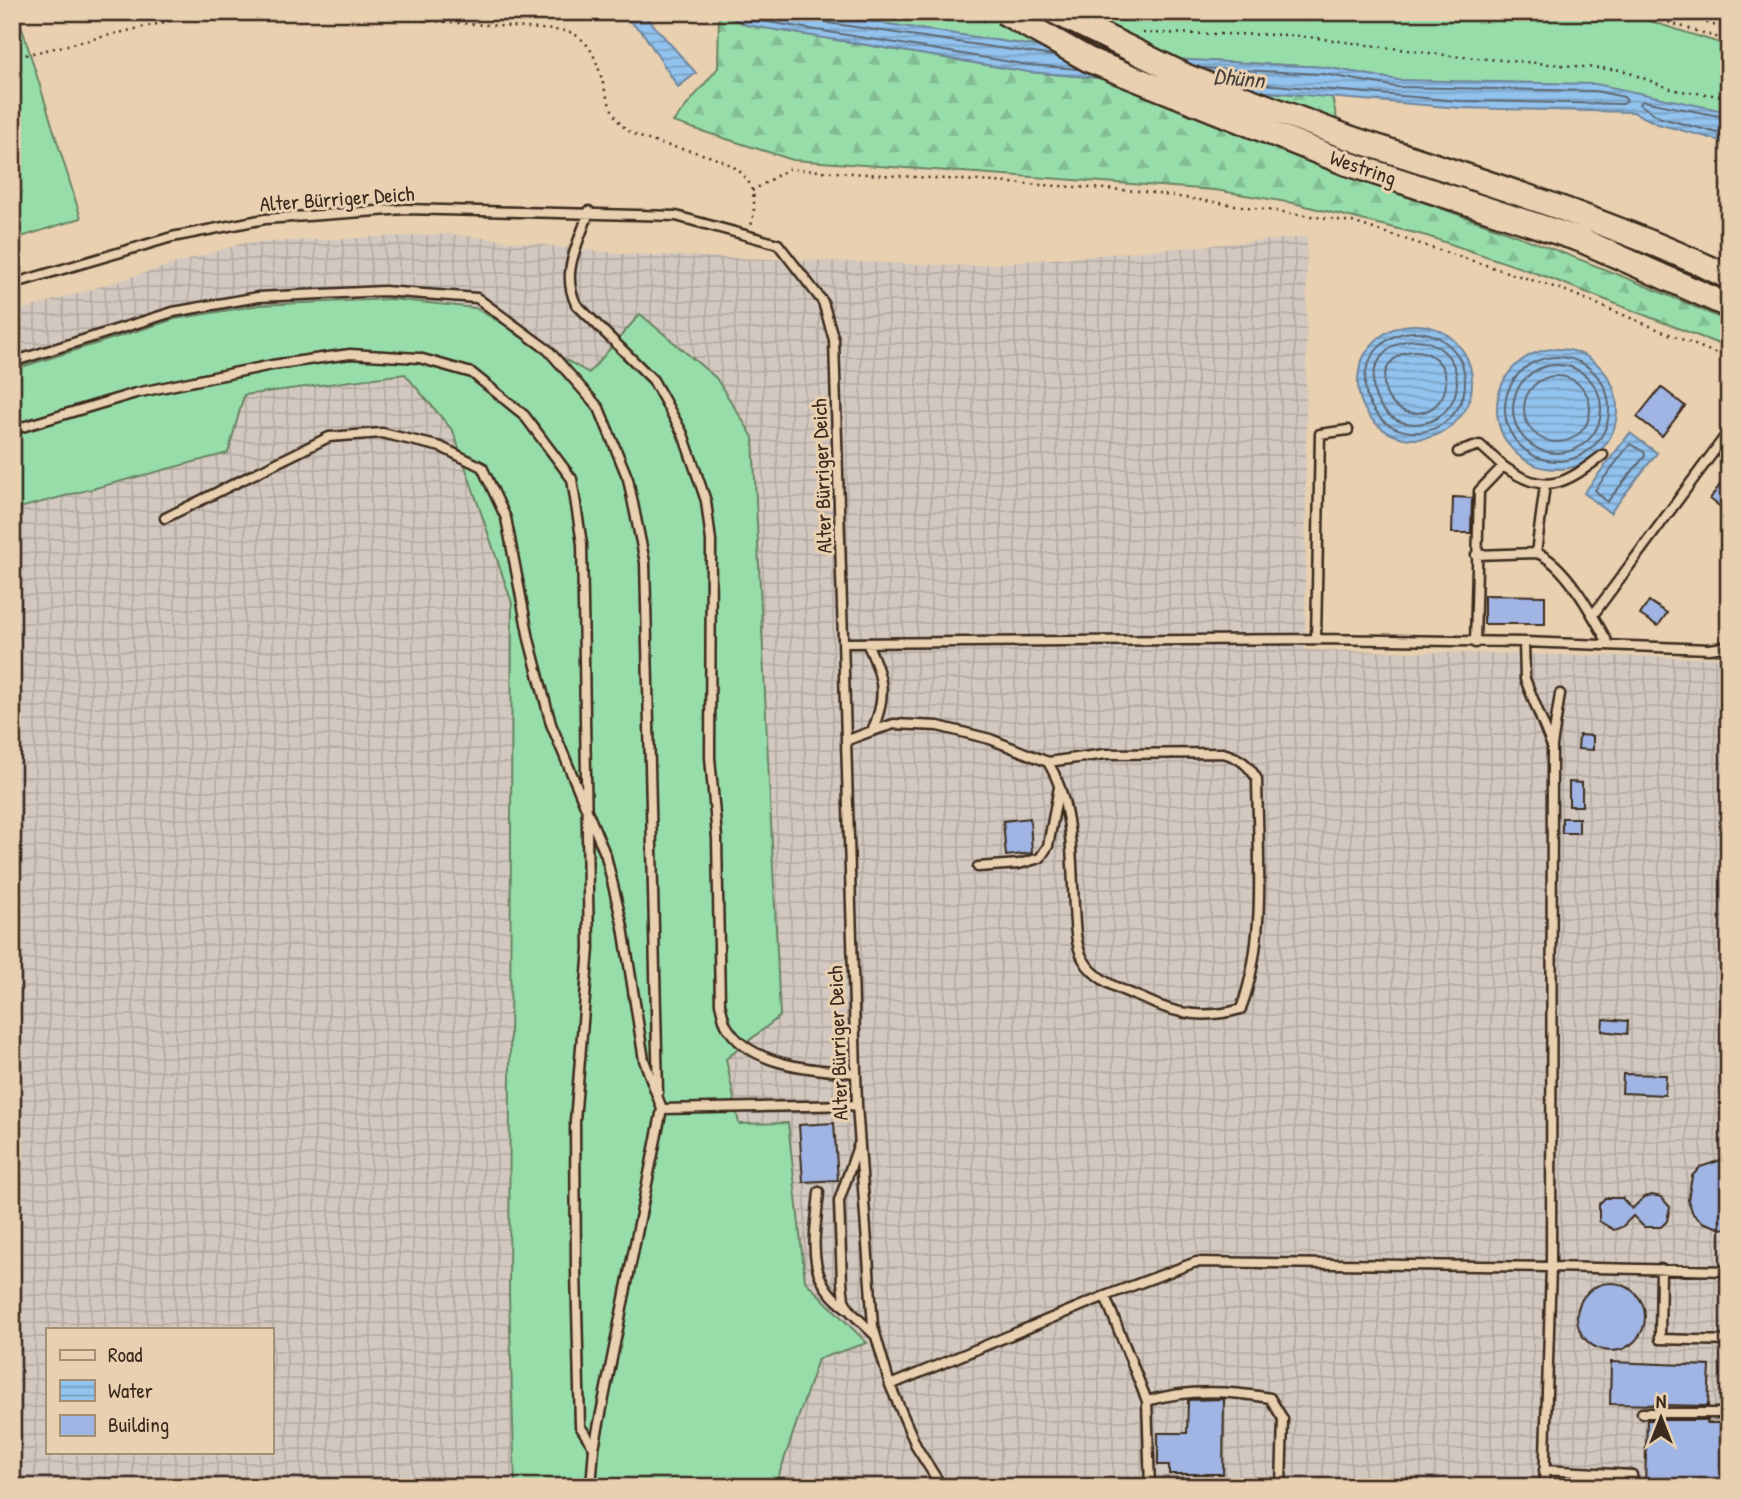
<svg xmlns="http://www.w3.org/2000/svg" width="1741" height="1499" viewBox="0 0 1741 1499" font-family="'Patrick Hand',sans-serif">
<defs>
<pattern id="industrial-grid" width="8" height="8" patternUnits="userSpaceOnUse" patternTransform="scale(1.75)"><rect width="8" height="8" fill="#d2c8bf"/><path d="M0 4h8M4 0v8" fill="none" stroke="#b5aca4"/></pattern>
<pattern id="forest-firs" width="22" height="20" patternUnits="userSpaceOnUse" patternTransform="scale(1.75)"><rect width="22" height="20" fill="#97ddaa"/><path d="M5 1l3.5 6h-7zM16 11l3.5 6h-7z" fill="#83be92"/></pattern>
<pattern id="water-rules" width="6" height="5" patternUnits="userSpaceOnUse" patternTransform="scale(1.75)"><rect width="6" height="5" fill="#92c2ee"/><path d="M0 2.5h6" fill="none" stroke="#789ec0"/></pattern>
</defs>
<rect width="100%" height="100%" fill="#e8d0b0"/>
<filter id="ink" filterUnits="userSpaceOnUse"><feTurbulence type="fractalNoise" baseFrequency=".0143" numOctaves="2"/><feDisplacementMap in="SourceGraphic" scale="14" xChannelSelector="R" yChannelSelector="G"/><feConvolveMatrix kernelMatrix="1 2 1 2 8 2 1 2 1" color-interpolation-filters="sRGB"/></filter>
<g filter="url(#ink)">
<path fill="url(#industrial-grid)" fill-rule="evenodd" d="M448,234L622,254L971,266L1307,237L1305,650L1729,658V1487H12V313L244,243ZM47,1329H271V1452H47Z"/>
<path fill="#97ddaa" stroke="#698464" stroke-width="2" d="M12,12H17L81,218L12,240Z
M808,12H1621L1729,46V112L1398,80L1324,67L1132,57L1027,45Z
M391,299L475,308L589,373L640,314L716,378L753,437L780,1016L726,1059L739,1124L788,1123L805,1281L867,1343L818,1359L778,1478V1487H515L509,1296L512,603L453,431L405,374L244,395L228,453L12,510V370L175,319L260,305Z"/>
<path fill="url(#forest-firs)" stroke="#698464" stroke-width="2" d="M719,12L746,25L1029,72L1332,97L1350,178C1480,220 1605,266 1729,322V348L1547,277L1427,236L1293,203L1215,190L793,160L673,122L718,68Z"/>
<path fill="url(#water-rules)" stroke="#6f859b" stroke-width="2" d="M619,12H642L696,73L678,87L643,33Z
M724,12H808L1027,45L1132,57L1324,67L1398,80L1596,84L1729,112V143L1658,124L1633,112L1460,108L1029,72L746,25Z
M1358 382a57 57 0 1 1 114 0a57 57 0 1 1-114 0Z
M1497 409a60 60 0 1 1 120 0a60 60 0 1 1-120 0Z
M1630,433L1657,453L1610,513L1584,493Z"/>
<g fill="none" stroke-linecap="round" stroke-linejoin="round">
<path stroke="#5e6771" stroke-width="2" d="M738,12L749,19L1029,65L1078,69
M820,12L822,19L828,23L1054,56
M1201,68L1323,74L1397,87L1595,91L1624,97L1627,101L1623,104L1460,101L1238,82
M1729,118L1643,101L1639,104L1661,118L1729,136
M1365 382a50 50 0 1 1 100 0a50 50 0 1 1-100 0Z
M1373 382a42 42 0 1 1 84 0a42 42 0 1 1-84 0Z
M1384 382a31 31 0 1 1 62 0a31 31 0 1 1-62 0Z
M1505 409a52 52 0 1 1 104 0a52 52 0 1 1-104 0Z
M1513 409a44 44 0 1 1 88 0a44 44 0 1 1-88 0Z
M1524 409a33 33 0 1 1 66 0a33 33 0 1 1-66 0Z
M1630,444L1644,452L1645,456L1607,502L1595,490Z"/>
</g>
<path fill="#a0b5e3" stroke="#3b2a1e" stroke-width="2" d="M1661,387L1685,406L1662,436L1637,417Z
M1729,472V513L1710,499Z
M1453,497L1472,498L1471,533H1452Z
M1484,595L1545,596V624H1484Z
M1649,601L1667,613L1658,626L1640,615Z
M1579,735L1593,736V750L1578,749Z
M1569,782L1582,783V806H1569Z
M1030,818L1032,853L1006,856L1003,821Z
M1562,818H1579V833H1562Z
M1603,1019L1628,1021L1627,1034L1602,1031Z
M1623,1074L1666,1075L1665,1095L1622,1093Z
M834,1123L838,1180L803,1182L799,1125Z
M1721,1160L1729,1161V1227L1722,1229L1702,1222L1693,1214L1688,1200L1692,1176L1700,1167Z
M1652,1195L1661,1197L1670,1207L1667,1221L1661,1227H1644L1633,1216L1622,1227L1614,1230L1599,1221V1204L1605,1198H1622L1632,1209L1644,1197Z
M1577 1317a34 34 0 1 1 68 0a34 34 0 1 1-68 0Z
M1611,1362L1710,1366L1708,1406L1610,1404Z
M1224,1399L1223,1474H1169V1465H1158V1433H1187L1188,1400Z
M1647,1420H1708L1707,1423H1729V1487H1645Z"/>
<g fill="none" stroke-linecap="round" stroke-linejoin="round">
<g stroke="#3b2a1e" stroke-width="13">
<path id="lane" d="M589,211C579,244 560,271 576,304L653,380L683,434L706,501L711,541L710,757L717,838L720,1004C722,1010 723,1019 726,1025C749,1067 816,1070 856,1073
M12,284L172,237L265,219L405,209L676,216L778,244L823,302L834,340L857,1105L873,1326L890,1385L917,1448L942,1487
M12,362L173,312L258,297L384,291L477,298L548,350L599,408L628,479L645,562L658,1093
M12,430L136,393L272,365L350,354L419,358L472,373L524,415L572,479L582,544L589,948L575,1121L576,1270L580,1426L594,1448
M1458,452L1480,445L1503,466
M165,518L329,437L382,433L441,447L482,467L506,518L529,639L551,724L606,856L623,927L644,1060L662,1109L857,1105
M1536,553C1564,561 1594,617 1608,643
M1476,555L1536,553L1545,485
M1593,615L1729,431
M1316,639L1320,434L1348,430
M1524,642L1710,649L1729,646
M845,643L1316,639L1524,642L1525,679L1552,746L1551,1267L1729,1271
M1475,643L1479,491L1503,466C1546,496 1564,485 1603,455
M872,731L894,724L938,726L990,739L1048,762L1105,754L1223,753C1240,758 1248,764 1257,779C1258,854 1267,938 1241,1009C1206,1019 1177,1015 1144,999C1122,990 1095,981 1083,959C1075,943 1075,924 1074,907C1071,858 1074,805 1048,762
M848,740L872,731C888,695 883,677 867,643
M1552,746L1560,694
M978,867L1019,864L1040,858L1048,846L1059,787
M858,1146L839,1201L842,1282L844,1300L851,1312L875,1335
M819,1192C815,1240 803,1279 849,1310
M1661,1269L1660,1339L1729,1341
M1105,1296L1147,1401L1150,1487
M890,1385L1105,1296L1196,1262L1551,1267L1544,1487
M1147,1401C1186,1389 1231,1391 1270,1398L1283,1419L1281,1487
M1642,1413H1729
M1544,1470L1632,1475L1633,1487
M591,1487L594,1448L662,1109"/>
</g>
<g stroke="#3b2a1e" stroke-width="28">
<path id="secondary" d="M1350,138C1478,180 1607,219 1729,277
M1346,163L1581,240L1729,306"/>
</g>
<path stroke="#3b2a1e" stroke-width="2.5" stroke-dasharray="2 5" stroke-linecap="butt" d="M311,12L567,31C610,45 595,108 629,131C672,159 773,143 751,226
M942,12L987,21
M1635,12L1729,41
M1673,12L1729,30
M1143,33L1293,35L1452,56L1622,70L1674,90L1729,97
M12,58L208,12
M752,191L788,169L1138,191L1352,222L1566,291L1729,359"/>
<use href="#lane" stroke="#e8d0b0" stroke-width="8"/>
<use href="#secondary" stroke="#e8d0b0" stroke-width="23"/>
<g stroke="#3b2a1e" stroke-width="28" stroke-linecap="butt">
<path id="secondary-bridge" d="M1003,12L1089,60L1346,163
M1055,12L1188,77L1350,138"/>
</g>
<use href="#secondary-bridge" stroke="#e8d0b0" stroke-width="23"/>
</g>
</g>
<g text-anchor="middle" stroke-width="6" stroke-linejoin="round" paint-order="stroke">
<g font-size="21" fill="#3b2a1e" stroke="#e8d0b0">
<text transform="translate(1363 168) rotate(19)" y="7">Westring</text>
<text transform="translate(337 199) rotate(-4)" y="7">Alter Bürriger Deich</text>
<text transform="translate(822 476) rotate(-92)" y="7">Alter Bürriger Deich</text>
<text transform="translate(838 1043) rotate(-92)" y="7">Alter Bürriger Deich</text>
</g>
<g font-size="23" font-style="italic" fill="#48413d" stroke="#e8d0b0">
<text transform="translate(1239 78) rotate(5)" y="8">Dhünn</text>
</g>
</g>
<rect width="1741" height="1499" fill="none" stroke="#e8d0b0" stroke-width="42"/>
<rect x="21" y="21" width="1699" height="1457" fill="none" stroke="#3b2a1e" stroke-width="2.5" filter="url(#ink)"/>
<rect x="46" y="1328" width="228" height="126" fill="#e8d0b0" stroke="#a38e76" stroke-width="2"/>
<rect x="60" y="1350" width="35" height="10" fill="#e8d0b0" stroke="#a38e76" stroke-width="2"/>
<text x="108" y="1362" font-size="21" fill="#3b2a1e">Road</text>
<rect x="60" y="1380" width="35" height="21" fill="url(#water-rules)" stroke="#a38e76" stroke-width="2"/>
<text x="108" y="1398" font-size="21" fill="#3b2a1e">Water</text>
<rect x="60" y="1415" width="35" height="21" fill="#a0b5e3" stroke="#a38e76" stroke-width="2"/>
<text x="108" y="1432" font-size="21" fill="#3b2a1e">Building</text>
<g transform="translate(1661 1418)" stroke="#e8d0b0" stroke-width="5" paint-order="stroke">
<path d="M0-5L12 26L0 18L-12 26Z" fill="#3b2a1e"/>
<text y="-10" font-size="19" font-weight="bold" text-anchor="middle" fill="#3b2a1e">N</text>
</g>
</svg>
